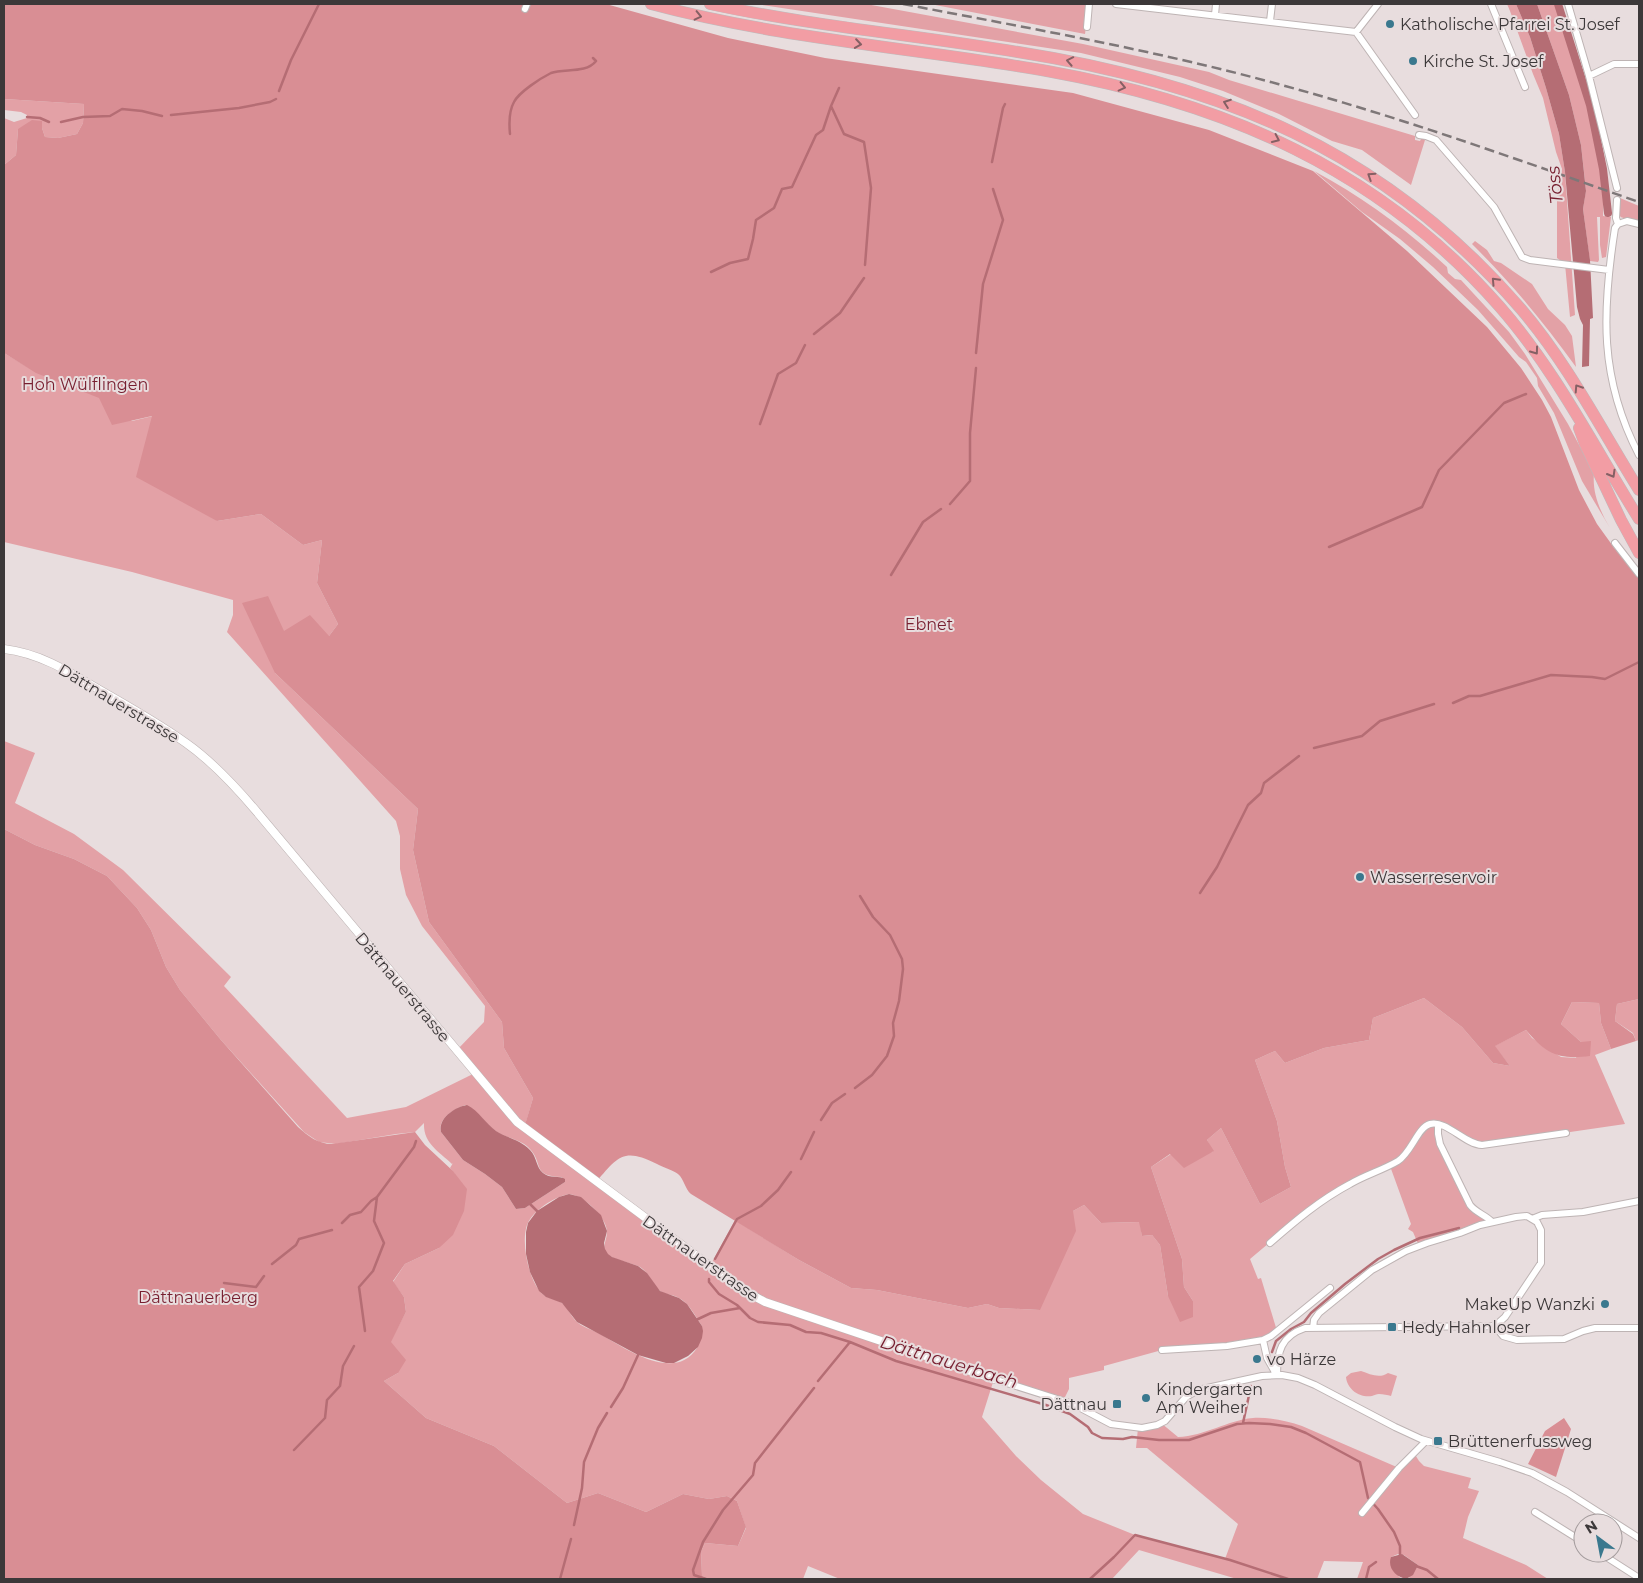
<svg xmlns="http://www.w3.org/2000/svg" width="1643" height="1583" viewBox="0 0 1643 1583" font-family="Montserrat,sans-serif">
<rect width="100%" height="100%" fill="#e8ddde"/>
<path fill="#e3a1a6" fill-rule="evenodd" d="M756,4H866L1083,44L1209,72L1229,80L1415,136V140L1420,141L1422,137L1425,140L1411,185L1362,150L1332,141L1279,114L1223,91L1180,77L1081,53Z
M930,4H1089L1085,34Z
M1507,4H1516L1530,37L1546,88L1559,134L1565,172L1575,315L1570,317L1565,264L1557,258V195L1562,169L1556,152L1543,98L1533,74L1510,11Z
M1537,4H1556L1588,105L1604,187L1603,216L1611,217L1606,257L1602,258L1600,245V217H1597L1599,260L1598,262L1590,261L1583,209L1586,190L1581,145L1569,95Z
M4,99L84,104L83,123L77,134L58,138L45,137L42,128L18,129L16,155L4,165V118L14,122L27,118V115L21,112L4,110Z
M1314,171C1364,198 1405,228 1447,267L1448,273L1455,279L1461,280L1509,332L1525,354L1568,424L1594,473C1592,493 1600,511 1610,528L1582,481L1554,413L1538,386L1537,378L1526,362L1519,357L1478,310L1433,267L1400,239L1362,212Z
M1620,198L1639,206V221C1619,216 1616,222 1620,198Z
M1475,241L1487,250L1494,261L1501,263L1532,284L1548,309L1565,325L1572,336L1576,367C1543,321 1512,284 1472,244Z
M28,339L132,421L153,416L217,521L261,514L303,545L322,540L317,583L338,624L329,636L275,673L418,809L413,850L429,922L502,1022L504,1048L533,1098L524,1129L710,1266L735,1220L799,1260L851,1288L877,1290L968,1308L987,1304L999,1308L1039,1310L1073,1211L1084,1205L1101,1223L1140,1222L1142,1236L1152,1235L1160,1245L1168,1296L1193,1301L1184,1287L1182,1259L1151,1167L1171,1154L1213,1152L1207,1140L1221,1128L1260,1204L1291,1187L1285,1167L1277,1121L1255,1060L1275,1051L1285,1063L1324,1048L1369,1040L1373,1018L1424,998L1462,1027L1493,1063L1510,1066L1494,1046L1526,1030L1532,1038L1561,1057L1576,1058L1581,1042L1561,1024L1572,1002L1599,1003L1601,1023L1611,1049L1595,1055L1625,1124L1482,1145L1442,1125L1438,1134L1470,1205L1492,1222L1419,1246L1413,1232L1408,1229L1411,1224L1390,1166L1363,1176L1300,1217L1250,1259L1258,1279L1261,1278L1277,1331L1263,1340L1162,1350L1104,1366V1370L1069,1378V1389L1063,1401L994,1379L982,1417L1016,1456L1041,1480L1083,1514L1135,1535L1225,1559L1238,1524L1147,1448H1136L1138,1428L1161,1423L1178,1437C1205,1436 1228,1420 1253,1418C1269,1417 1287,1421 1302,1426L1399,1468L1414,1453L1419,1461L1424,1466L1471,1478L1468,1488L1479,1491L1468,1517L1463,1538L1526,1565L1548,1579H1357L1363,1562L1324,1561L1317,1579H1237L1139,1550L1112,1579H840L808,1566L803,1579H709L702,1576L701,1551L705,1543L738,1546L746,1528L737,1501L727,1496L709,1499L683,1494L646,1512L598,1493L567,1503L494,1446L426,1418L384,1381L398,1373L390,1342L406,1312L404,1297L393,1282L405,1264L439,1248L455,1174L450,1168L453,1163L452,1164C438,1151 423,1143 424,1123L415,1132L396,1134L336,1144L319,1142L304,1132L221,1040L180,990L166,967L151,930L137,908L107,876L74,859L35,845L4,829V741L35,753L15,803L74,834L123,870L231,977L224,986L347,1118L406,1107L475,1073L456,1051L484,1022L485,1006L422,926L406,895L400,869V836L396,821L227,632L233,615V600L132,572L4,542V353L29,368ZM465,1105C480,1112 484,1123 497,1132C507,1138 520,1140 528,1147C545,1163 530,1176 562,1177L565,1182L525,1208L516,1209L502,1187L485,1174L463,1160L441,1132C438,1118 453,1110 465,1105ZM569,1194C583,1195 607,1217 607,1232C607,1239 603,1244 605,1251C609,1260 631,1262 640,1267C649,1273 652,1283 659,1290C664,1295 671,1294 677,1297C689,1302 695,1316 702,1326C701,1332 700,1342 697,1348C675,1383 626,1349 602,1335C595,1331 588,1329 581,1325C571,1319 569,1308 562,1303C554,1297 546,1300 539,1290C528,1276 521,1242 527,1225C533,1210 554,1197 569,1194ZM1398,1554L1404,1555L1418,1565L1409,1578L1404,1579L1399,1577L1391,1557Z
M1639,999V1040L1636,1041L1633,1033L1615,1021L1617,1004Z
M1361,1371C1370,1374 1379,1379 1388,1373L1397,1376L1391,1396C1388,1395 1383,1394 1379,1394C1376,1394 1375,1395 1372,1396C1359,1398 1347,1389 1346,1377L1351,1373Z"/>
<path fill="#d98e94" d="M4,4H606L728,38L825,58L1073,93L1209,130L1313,171L1407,251L1487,327L1521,368L1542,400L1551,417L1579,490L1597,524L1615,549L1639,578V999L1617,1004L1615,1021L1633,1034L1636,1041L1611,1049L1601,1023L1599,1003L1572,1002L1561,1024L1581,1042L1591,1041L1590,1056C1559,1060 1546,1054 1526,1030L1495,1046L1510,1066L1493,1063L1462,1027L1424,998L1373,1018L1369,1040L1324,1048L1285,1063L1275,1051L1255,1060L1277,1121L1285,1167L1291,1187L1260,1204L1221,1128L1207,1140L1214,1151L1184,1168L1170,1154L1151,1167L1182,1259L1184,1287L1193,1301V1317L1180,1322L1168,1296L1160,1245L1152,1235L1142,1236L1139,1222L1101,1223L1084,1205L1073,1211L1076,1231L1040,1310L999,1308L987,1304L968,1308L877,1290L851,1288L799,1260L691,1194C685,1189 684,1179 678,1174C674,1171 663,1167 657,1164C623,1147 618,1157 596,1182L524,1128L533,1098L504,1048L502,1022L429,922L413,850L418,809L275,673L242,603L268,596L284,631L310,615L329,636L338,624L317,583L322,540L303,545L261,514L217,521L136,477L152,416L112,425L99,398L36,373L4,353V165L16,155L18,129L32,120L42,121V128L45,137L58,138L77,134L83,123L84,104L4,99Z
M4,829L35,845L74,859L107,876L137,908L151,930L166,967L180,990L221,1040L298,1127C308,1136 318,1144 332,1144L415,1132L425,1145L453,1171L467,1189L464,1211L453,1235L439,1248L405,1264L393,1281L404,1297L406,1312L391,1342L406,1360L398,1373L384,1381L426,1418L494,1446L567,1503L598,1493L646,1512L683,1494L709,1499L727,1496L737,1501L746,1527L738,1546L705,1543L701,1551L702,1576L709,1579H4Z
M1564,1418L1571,1429L1556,1477L1528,1464L1545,1431Z"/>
<path fill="#b56d74" d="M1516,4H1537L1569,95L1581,145L1586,191L1583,209L1590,260L1593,318L1590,319L1589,366L1582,367L1583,325L1580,319L1577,307L1565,172L1559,134L1546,88L1530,37Z
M467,1105C479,1111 486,1124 496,1131C507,1138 521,1140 530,1150C537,1157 536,1168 543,1173C550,1179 559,1175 565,1179V1182L525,1208L516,1209L502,1187L485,1174L463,1160L441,1132C438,1118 455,1107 467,1105Z
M569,1194L581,1197L601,1215L607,1231L604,1243L605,1249L608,1254L612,1257L638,1266L647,1273L660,1291L679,1298L687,1304L702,1326L703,1331L702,1338L698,1347L688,1356L674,1363H666L638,1355L577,1322L562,1303L546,1297L539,1291L530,1272L526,1254V1232L528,1223L537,1211L559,1197Z
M1402,1554L1418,1565L1413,1575L1406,1579C1396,1577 1387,1568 1391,1557Z"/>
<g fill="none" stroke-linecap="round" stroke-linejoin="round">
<path stroke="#b56d74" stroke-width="2.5" d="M839,88L831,106L844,134L864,142L871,188L865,265
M279,91L291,60L319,4
M171,115L239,108L270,102L276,99
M27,117L40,118L49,122
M61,122L83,117L110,116L122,109L142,111L162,116
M510,134C509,124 509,111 514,102C519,92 541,78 551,73C564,68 586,74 596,61L593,58
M992,162L1003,108L1005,104
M711,272L730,263L748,259L753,239L756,220L774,208L782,189L792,187L816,135L823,130L831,106
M814,334L840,313L864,278
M976,353L983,284L1003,220L993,189
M760,424L778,374L796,363L805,345
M950,504L970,481V433L976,368
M1329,547L1422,507L1439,470L1504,403L1526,394
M891,575L923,522L941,509
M1453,703L1469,696H1480L1551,675L1592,677L1605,679L1639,662
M1314,748L1362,736L1380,721L1434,704
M1200,893L1217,867L1248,805L1261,793L1264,783L1299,756
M855,1088L872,1075L887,1056L894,1036L893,1023L899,1001L903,969L902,959L890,935L873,917L860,896
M821,1120L832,1103L845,1094
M801,1159L814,1132
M530,1204L539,1213
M342,1223L350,1215L361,1212L371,1201L377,1197
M715,1259L737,1219L761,1206L778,1190L791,1172
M272,1264L296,1245L299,1239L332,1230
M709,1279V1282L719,1294L737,1305L750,1318L758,1322L790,1325L806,1332L821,1333L850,1342L896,1361L1046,1405L1070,1414L1088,1427L1092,1433L1102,1438L1123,1439L1132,1437L1159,1440H1189L1237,1424L1249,1423L1270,1424L1291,1427L1306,1433L1360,1462L1368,1498L1378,1509L1394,1532L1400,1546V1557
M224,1283L256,1287L264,1276
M696,1320L711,1313L740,1308
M365,1331L359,1287L373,1271L384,1243L374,1221L377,1197L414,1147L416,1141
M1272,1352L1276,1341L1291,1329L1304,1322L1311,1313L1345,1284L1378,1259L1394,1250L1420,1238L1459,1228
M818,1381L850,1342
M611,1407L623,1388L639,1353
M1243,1423L1251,1386
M294,1450L325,1418L327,1400L340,1386L343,1366L354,1346
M574,1525L582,1488L584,1462L598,1428L607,1413
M1416,1566L1427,1570L1438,1579
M560,1579L571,1539
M706,1579L694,1575L693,1570L703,1542L723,1510L753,1475L755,1463L814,1388
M1090,1579L1114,1557L1135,1535L1230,1560L1288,1579
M1366,1579L1369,1567L1376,1562"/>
<path stroke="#b56d74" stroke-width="8" d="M1558,4L1590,105L1603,169L1608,213"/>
<g stroke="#beb4b4" stroke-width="8">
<path id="minor" d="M1116,4L1356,32L1415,115
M1491,4L1525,87
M1568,4L1589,76L1617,188
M525,9L527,4
M1215,15L1216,4
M1270,21L1272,4
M1087,27L1089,4
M1356,32L1378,4
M1589,76L1614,64H1639
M1419,135L1426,136L1436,140L1494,207L1522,257L1530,260L1609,270
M1617,200L1616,218L1618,224
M1618,224L1615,228C1602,311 1599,378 1639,455
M1618,224L1627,221L1639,224
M1615,543L1639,574
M1438,1125V1134L1440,1144L1470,1205C1476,1213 1486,1215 1492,1222
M1532,1219L1542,1215L1583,1212L1639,1201
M1270,1243C1295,1221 1320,1200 1350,1184C1365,1175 1383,1170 1398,1161C1411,1153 1418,1127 1430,1124C1447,1120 1464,1144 1482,1145L1566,1133
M1495,1326L1503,1336L1517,1340L1564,1339L1583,1331L1595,1328H1639
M1313,1328L1314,1320L1319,1313L1372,1270L1406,1251L1427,1243L1460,1233L1480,1225L1516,1217L1527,1216L1537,1222L1541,1230V1263L1505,1317L1495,1326
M1162,1350L1227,1346L1263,1340
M1276,1374L1267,1358L1263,1340L1271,1336L1330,1288
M1277,1375C1277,1352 1281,1336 1305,1328L1495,1326
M994,1379L1073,1404L1111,1424L1142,1428L1157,1425L1165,1421L1186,1397L1198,1390L1262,1376L1282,1375L1298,1378L1315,1385L1395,1427L1421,1439L1500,1462L1532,1473L1567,1492L1639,1538
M1535,1512L1583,1542
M1362,1513L1399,1468L1426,1441
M1600,1553L1639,1578"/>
</g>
<g stroke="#beb4b4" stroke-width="9">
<path id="tertiary" d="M4,649C39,653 68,671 98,689C128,706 158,723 186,743C213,762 236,787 257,812L517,1122L741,1289L765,1302L994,1379"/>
</g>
<g stroke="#bdbbbc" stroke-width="12">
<path id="motorway" d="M651,4C781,39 915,48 1047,71C1225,103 1379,169 1500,307C1556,371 1594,447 1639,519
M710,4C812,26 915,35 1018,52C1220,84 1384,150 1521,309C1568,364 1601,429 1639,490
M1579,428L1585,444L1621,520L1639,553"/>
</g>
<use href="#minor" stroke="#fff" stroke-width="6"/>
<use href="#tertiary" stroke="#fff" stroke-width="8"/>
<use href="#motorway" stroke="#f29da4" stroke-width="11"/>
<path stroke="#7e7778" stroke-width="2.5" stroke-dasharray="10 5" stroke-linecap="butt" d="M903,4C1028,28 1154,50 1278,84C1400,117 1519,160 1639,202"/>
</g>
<defs><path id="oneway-chevron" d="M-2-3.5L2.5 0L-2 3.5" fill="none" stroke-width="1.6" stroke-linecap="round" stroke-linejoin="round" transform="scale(1.25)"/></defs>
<g stroke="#856064">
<use href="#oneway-chevron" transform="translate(698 16) rotate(13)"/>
<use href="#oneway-chevron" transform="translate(858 44) rotate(8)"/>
<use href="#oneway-chevron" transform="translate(1070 61) rotate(-169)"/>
<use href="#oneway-chevron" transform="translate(1122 87) rotate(13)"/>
<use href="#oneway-chevron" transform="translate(1227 103) rotate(-160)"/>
<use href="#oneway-chevron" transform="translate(1276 139) rotate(25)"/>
<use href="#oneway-chevron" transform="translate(1371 176) rotate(-147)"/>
<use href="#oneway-chevron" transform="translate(1495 281) rotate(-133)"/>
<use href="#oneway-chevron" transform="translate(1535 351) rotate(54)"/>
<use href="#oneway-chevron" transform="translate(1578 388) rotate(-123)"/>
<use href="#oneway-chevron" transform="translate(1612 474) rotate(60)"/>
</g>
<g fill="#3a788e" stroke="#e8ddde" stroke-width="2">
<circle cx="1390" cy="24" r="5"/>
<circle cx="1413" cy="61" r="5"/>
<circle cx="1360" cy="877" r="5"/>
<circle cx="1605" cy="1304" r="5"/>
<rect x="1387" y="1322" width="10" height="10" rx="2.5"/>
<circle cx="1257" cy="1359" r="5"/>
<circle cx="1146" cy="1398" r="5"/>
<rect x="1112" y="1399" width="10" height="10" rx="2.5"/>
<rect x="1433" y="1436" width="10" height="10" rx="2.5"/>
</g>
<g text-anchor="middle" stroke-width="4" stroke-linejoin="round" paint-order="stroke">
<g font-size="16" fill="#3c3839" stroke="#e8ddde" text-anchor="start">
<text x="1400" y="30">Katholische Pfarrei St. Josef</text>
<text x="1423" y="67">Kirche St. Josef</text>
<text x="1370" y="883">Wasserreservoir</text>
<text x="1595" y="1310" text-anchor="end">MakeUp Wanzki</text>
<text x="1402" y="1333">Hedy Hahnloser</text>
<text x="1267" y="1365">vo Härze</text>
<text x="1156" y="1395">Kindergarten<tspan x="1156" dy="18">Am Weiher</tspan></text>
<text x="1107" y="1410" text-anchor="end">Dättnau</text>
<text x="1448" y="1447">Brüttenerfussweg</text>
</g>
<g font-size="16" fill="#771e2f" stroke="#e8ddde">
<text x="85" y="390">Hoh Wülflingen</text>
<text x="929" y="630">Ebnet</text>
<text x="198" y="1303">Dättnauerberg</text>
</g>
<g font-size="16" fill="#3c3839" stroke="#e8ddde">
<text transform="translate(119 703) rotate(31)" y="6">Dättnauerstrasse</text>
<text transform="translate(403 987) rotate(50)" y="6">Dättnauerstrasse</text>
<text transform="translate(701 1258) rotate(35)" y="6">Dättnauerstrasse</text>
</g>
<g font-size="18" font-style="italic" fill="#782031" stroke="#e8ddde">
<text transform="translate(1555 185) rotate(-96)" y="6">Töss</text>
<text transform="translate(949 1362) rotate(17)" y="6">Dättnauerbach</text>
</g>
</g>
<rect width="1643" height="1583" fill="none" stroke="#3c3839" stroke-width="10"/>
<g transform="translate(1598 1538) rotate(328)"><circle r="24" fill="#e8ddde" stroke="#a39b9c"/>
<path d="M0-4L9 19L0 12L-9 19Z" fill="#3a788e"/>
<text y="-8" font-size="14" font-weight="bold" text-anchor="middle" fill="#3c3839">N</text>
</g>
</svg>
